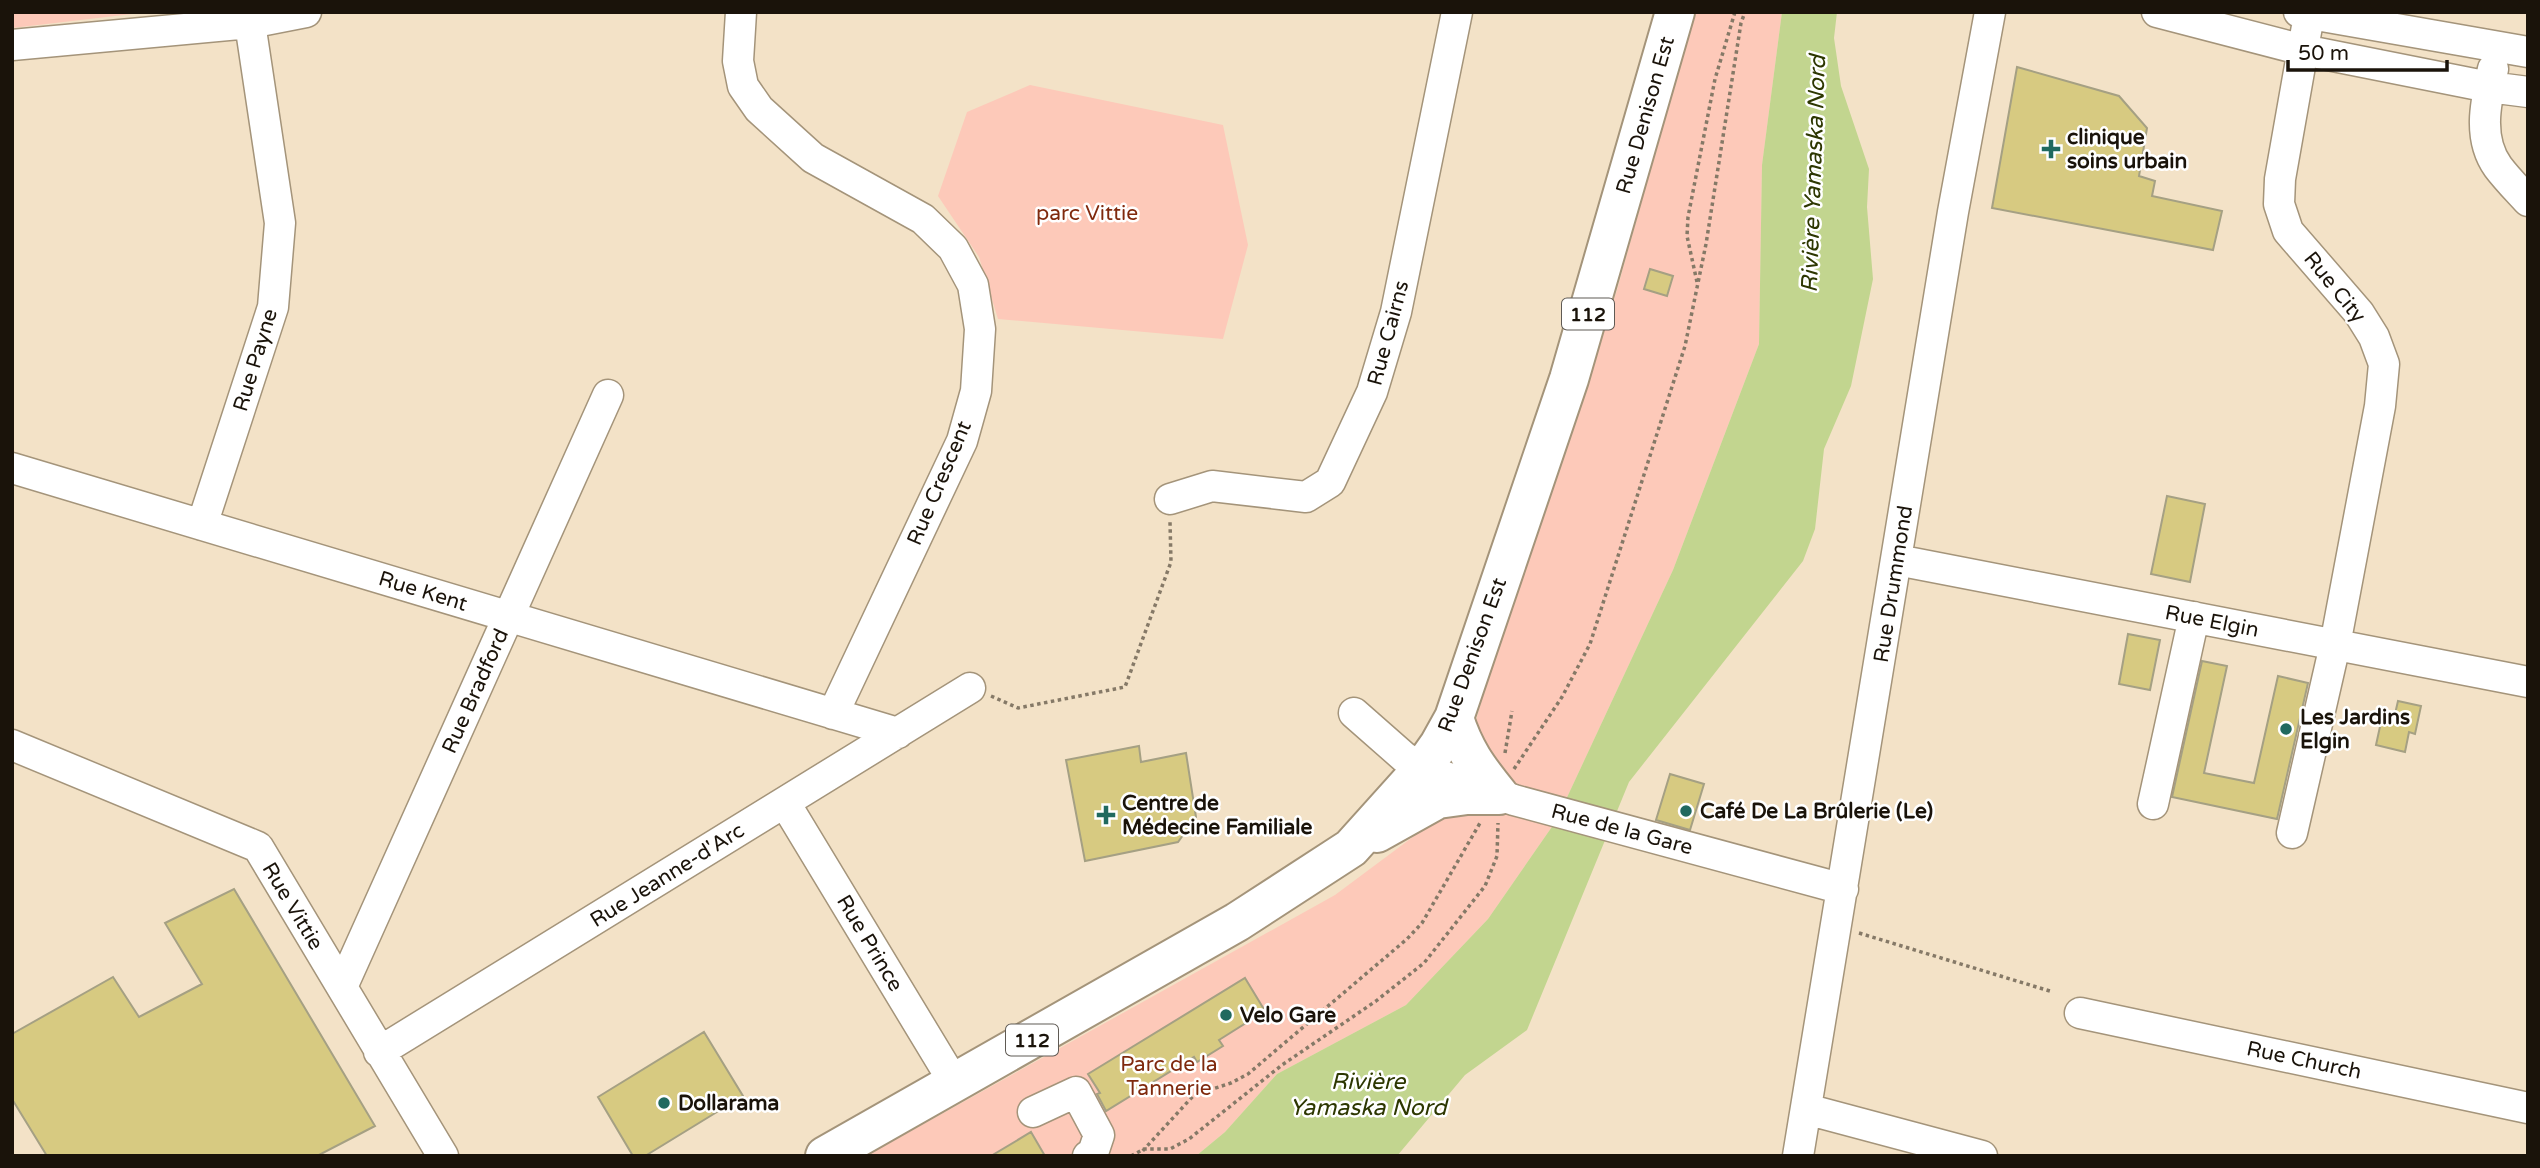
<svg xmlns="http://www.w3.org/2000/svg" width="2540" height="1168" viewBox="0 0 2540 1168" font-family="'Varela Round',sans-serif">
<rect width="100%" height="100%" fill="#f3e2c7"/>
<path fill="#fdc9b9" d="M12,12H149L12,28Z
M1694,12H1782L1762,165L1759,344L1673,570L1556,821L1488,919L1406,1005L1277,1074L1225,1132L1196,1156H866L1335,895L1433,822L1448,815H1502L1507,791L1473,731L1485,688L1617,290Z
M1030,85L1223,125L1248,245L1223,339L998,319L979,257L938,196L967,112Z"/>
<path fill="#c2d58f" d="M1782,12H1837L1834,38L1841,86L1869,169L1867,207L1873,279L1851,386L1824,449L1815,529L1803,561L1629,782L1527,1030L1465,1075L1397,1156H1196L1225,1132L1277,1074L1406,1005L1488,919L1556,821L1673,570L1759,344L1762,165Z"/>
<path fill="#d7ca81" stroke="#a5a083" stroke-width="2" d="M2017,67L2119,96L2147,128L2139,176L2155,181L2152,196L2222,211L2213,250L1992,208Z
M1650,269L1673,276L1667,296L1644,289Z
M2167,496L2205,504L2190,582L2151,574Z
M2128,634L2160,640L2150,690L2119,684Z
M2202,661L2227,666L2204,773L2254,783L2278,676L2308,683L2277,819L2172,797Z
M2398,701L2421,706L2415,734L2409,732L2405,752L2376,745L2381,722H2385L2387,712L2395,714Z
M1139,746L1141,762L1186,753L1196,817L1178,842L1085,861L1066,760Z
M1670,774L1704,784L1690,830L1656,820Z
M234,889L375,1126L317,1156H47L12,1099V1034L113,977L139,1017L202,984L165,923Z
M1245,978L1265,1011L1219,1040L1223,1046L1197,1062L1194,1057L1106,1111L1097,1094L1100,1093L1088,1074Z
M704,1032L743,1096L645,1156H633L598,1097Z
M1031,1132L1045,1156H991Z"/>
<g fill="none" stroke-linecap="round" stroke-linejoin="round">
<g stroke="#a4947a" stroke-width="33">
<path id="minor" d="M741,12L738,61L743,86L759,109L813,158L923,219L953,248L973,285L980,329L976,391L962,441L833,714
M2157,12L2303,50L2489,87L2528,92
M2299,12L2528,52
M12,45L250,23L306,12
M2493,69C2486,101 2477,138 2498,167C2507,179 2518,190 2528,201
M12,468L898,733
M1170,499L1212,486L1306,497L1330,482L1372,392L1396,312L1457,12
M202,525L273,307L280,223L250,23
M1897,560L2528,682
M1354,713L1404,757L1422,769L1514,800L1843,889
M12,745L258,847L443,1156
M785,803L955,1084
M2153,804L2194,617
M2292,833L2335,645L2380,406L2384,364L2374,337L2359,313L2288,231L2279,204L2280,179L2309,15
M342,987L608,395
M2080,1013L2528,1108
M379,1052L970,688
M1806,1109L1982,1156
M1033,1112L1076,1092L1099,1135L1093,1153L1088,1156
M1798,1156L1953,212L1990,12"/>
</g>
<g stroke="#a4947a" stroke-width="42">
<path id="major" d="M1454,718C1464,750 1477,768 1499,795
M1377,833L1438,799L1467,795H1499
M825,1156L1237,922L1351,848L1422,769L1439,745L1454,718L1569,379L1675,12"/>
</g>
<path stroke="#857967" stroke-width="3.5" stroke-dasharray="3.5 3.5" stroke-linecap="butt" d="M1697,282L1687,236L1688,217L1715,79L1735,12
M991,696L1018,708L1125,687L1171,562L1170,522
M1505,753L1512,711
M1514,769L1562,697L1590,644L1685,346L1706,244L1741,23L1745,12
M1859,933L2053,992
M1131,1156L1144,1149H1170L1189,1139L1282,1065L1376,1001L1424,963L1485,886L1497,856L1498,823
M1138,1156L1194,1095L1231,1083L1248,1074L1407,939L1422,923L1480,823"/>
<use href="#minor" stroke="#fff" stroke-width="30"/>
<use href="#major" stroke="#fff" stroke-width="38"/>
</g>
<g fill="#20695f" stroke="#fff" stroke-width="2.5">
<path d="M2047.5 138.5h7v7h7v7h-7v7h-7v-7h-7v-7h7z"/>
<circle cx="2286" cy="729" r="7"/>
<circle cx="1686" cy="811" r="7"/>
<path d="M1102.5 804.5h7v7h7v7h-7v7h-7v-7h-7v-7h7z"/>
<circle cx="1226" cy="1015" r="7"/>
<circle cx="664" cy="1103" r="7"/>
</g>
<g text-anchor="middle" stroke-width="5" stroke-linejoin="round" paint-order="stroke">
<g fill="#fff" stroke="#5f5a54" stroke-width="2">
<rect x="1562" y="298.5" width="52" height="31" rx="5"/>
<rect x="1006" y="1024.5" width="52" height="31" rx="5"/>
</g>
<g font-size="19" font-weight="bold" fill="#1a130a">
<text x="1588" y="321">112</text>
<text x="1032" y="1047">112</text>
</g>
<g font-size="21" fill="#1a130a" stroke="#fff">
<text transform="translate(1645 115) rotate(-74)" y="7">Rue Denison Est</text>
<text transform="translate(2335 287) rotate(51)" y="7">Rue City</text>
<text transform="translate(1388 333) rotate(-75)" y="7">Rue Cairns</text>
<text transform="translate(255 360) rotate(-73)" y="7">Rue Payne</text>
<text transform="translate(939 483) rotate(-67)" y="7">Rue Crescent</text>
<text transform="translate(1893 584) rotate(-81)" y="7">Rue Drummond</text>
<text transform="translate(423 591) rotate(17)" y="7">Rue Kent</text>
<text transform="translate(2212 621) rotate(11)" y="7">Rue Elgin</text>
<text transform="translate(1472 655) rotate(-70)" y="7">Rue Denison Est</text>
<text transform="translate(475 691) rotate(-66)" y="7">Rue Bradford</text>
<text transform="translate(1622 829) rotate(15)" y="7">Rue de la Gare</text>
<text transform="translate(667 875) rotate(-32)" y="7">Rue Jeanne-d'Arc</text>
<text transform="translate(293 906) rotate(59)" y="7">Rue Vittie</text>
<text transform="translate(870 943) rotate(59)" y="7">Rue Prince</text>
<text transform="translate(2304 1060) rotate(12)" y="7">Rue Church</text>
</g>
<g font-size="21" font-weight="bold" fill="#1a130a" stroke="#fff" text-anchor="start">
<text x="2067" y="144">clinique<tspan x="2067" dy="24">soins urbain</tspan></text>
<text x="2300" y="724">Les Jardins<tspan x="2300" dy="24">Elgin</tspan></text>
<text x="1122" y="810">Centre de<tspan x="1122" dy="24">Médecine Familiale</tspan></text>
<text x="1700" y="818">Café De La Brûlerie (Le)</text>
<text x="1240" y="1022">Velo Gare</text>
<text x="678" y="1110">Dollarama</text>
</g>
<g font-size="21" fill="#7f290d" stroke="#fff">
<text x="1087" y="220">parc Vittie</text>
<text x="1169" y="1071">Parc de la<tspan x="1169" dy="24">Tannerie</tspan></text>
</g>
<g font-size="23" font-style="italic" fill="#2d3701" stroke="#fff">
<text transform="translate(1813 174) rotate(-88)" y="8">Rivière Yamaska Nord</text>
<text x="1368" y="1089">Rivière<tspan x="1368" dy="26">Yamaska Nord</tspan></text>
</g>
</g>
<rect width="2540" height="1168" fill="none" stroke="#1a130a" stroke-width="28"/>
<path d="M2288 60v10h159v-10" fill="none" stroke="#1a130a" stroke-width="3.5"/>
<text x="2298" y="60" font-size="21" fill="#1a130a" stroke="#ffffff" stroke-width="5" paint-order="stroke">50 m</text>
</svg>
